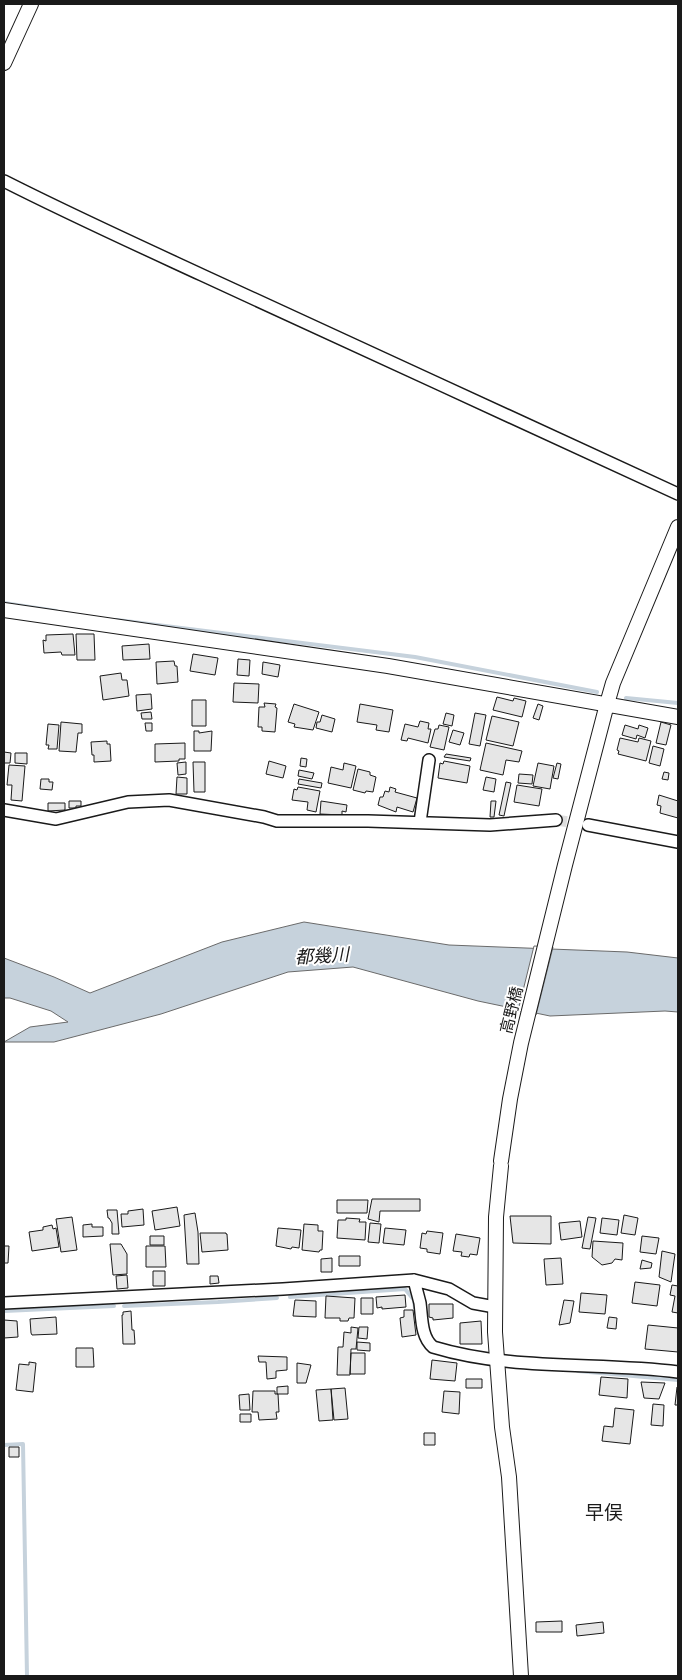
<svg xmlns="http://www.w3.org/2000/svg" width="682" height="1680" viewBox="0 0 682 1680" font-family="'DM Sans','Noto Sans JP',sans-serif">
<rect width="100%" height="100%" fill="#fff"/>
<path fill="#c6d2dc" stroke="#6a6a6a" d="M304,922L449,945L627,952L678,958V1012L665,1011L550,1016L478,1001L353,967L288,972L161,1014L54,1042H4L30,1027L68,1022L51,1011L10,998H4V958L54,977L90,993L222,942Z"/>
<path fill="#fff" stroke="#6a6a6a" d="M534,946L553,947L536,1015L518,1011Z"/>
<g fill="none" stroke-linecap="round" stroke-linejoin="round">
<path stroke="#c6d2dc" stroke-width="4" d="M4,603L56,611
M117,620L415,657L597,692
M626,698L678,703
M290,1297L405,1289L414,1300L415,1308
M124,1306L218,1302L277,1298
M4,1311L114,1306
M578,1371L678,1380
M4,1445L23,1444L27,1676"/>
</g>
<path fill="#e6e6e6" stroke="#1a1a1a" d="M73,634L75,655H62L61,652L44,653L43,640L46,641V635Z
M76,634H94L95,660H77Z
M149,644L150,659L123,660L122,646Z
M193,654L218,658L215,675L190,671Z
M238,659L250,660L249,676L237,675Z
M174,661L175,666H177L178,682L157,684L156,662Z
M263,662L280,665L278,677L262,674Z
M121,673L122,680H127L129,696L103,700L100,676Z
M234,683L259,684L258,703L233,702Z
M151,694L152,709L137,711L136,695Z
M497,697L513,701L514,698L526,701L522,717L493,710Z
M192,700H206V726H192Z
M264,703L276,704L275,707L277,708L275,732L262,731V727H258L259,707H265Z
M294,704L319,712L313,730L294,727L295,724L288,722Z
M360,704L393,710L389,732L376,730L377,725L357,722Z
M538,704L543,706L539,720L533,718Z
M151,712L152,719H142L141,713Z
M446,713L454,715L452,726L443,724Z
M475,713L486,715L480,746L469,744Z
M322,715L335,719L332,732L316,728L317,722H320Z
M492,716L519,722L513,746L486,740Z
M420,721L429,723L428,729H431L428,743L408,738L407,741L401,740L405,724L418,727Z
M61,722L82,724V733H78L76,752L59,751Z
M661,722L671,725L666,745L656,743Z
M145,723H152V731H146Z
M48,724L59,725L57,749H48L49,745H46Z
M439,725L449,727L444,750L430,747L435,729H438Z
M625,725L638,729L639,725L648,728L645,738L637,735L636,739L622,735Z
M453,730L464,733L460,745L449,742Z
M194,731H199V733L212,731L211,751H194Z
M620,738L638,742L639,738L651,741L646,761L618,754L619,751L617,750Z
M107,741V744H110L111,761L94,762V755H92L91,742Z
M185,743V759H179V761L155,762V744Z
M486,743L522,751L519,762L506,760L503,775L480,770Z
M653,746L664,749L660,766L649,763Z
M4,752L11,753L10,763H4V769Z
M15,753H27V764L15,763Z
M446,754L471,758L470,761L444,757Z
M301,758L307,759L306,767L300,766Z
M269,761L286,766L283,778L266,774Z
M444,761L470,766L467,783L438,778L440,763L443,764Z
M186,762V774L178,775L177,763Z
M193,762H205V792H194Z
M344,763L356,766L351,788L328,783L331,767L343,770Z
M538,763L554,766L550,789L533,786Z
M557,763L561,764L558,779L553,778Z
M9,765L25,766L22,801L11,800L12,785H7Z
M358,769L370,772V775L376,777L373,792L366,791L365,793L353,790Z
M299,770L314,773L312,779L298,776Z
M664,772L669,773L668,780L662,779Z
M519,774L533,775L532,784L518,783Z
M177,777L187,778V794H176Z
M486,777L496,779L494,792L483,790Z
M41,779H49V782H53L52,790L40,789Z
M299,779L322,783L321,788L298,784Z
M506,782L511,783L504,816L499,815Z
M517,785L542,789L539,806L514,802Z
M298,787L320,791L316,812L307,810L308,802L292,800L294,789L297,790Z
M390,787L396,789L395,792L417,798L413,812L397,807L396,812L378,805L380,797H383L385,791L389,792Z
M659,795L678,801V818L660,813L661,806L657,805Z
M69,801H81V806H76V808H69Z
M321,801L347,805L346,812L342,811V815L320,814Z
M491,801H496L494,817H490Z
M48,803H65V810L48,811Z
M372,1199H420V1211H380L379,1222L368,1219Z
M337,1200H368L367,1213H337Z
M177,1207L180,1226L155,1230L152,1211Z
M143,1209L144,1225L122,1227L121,1214H128V1211Z
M107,1210H117L119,1234H112V1223L109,1218H108Z
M195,1213L198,1232L199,1264H187L184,1215Z
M624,1215L638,1218L635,1235L621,1233Z
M510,1216H551V1244L513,1243Z
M72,1217L77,1250L61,1252L56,1219Z
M588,1217L596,1218L590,1249L582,1248Z
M346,1218L360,1219L359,1222H366L365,1240L337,1238L338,1220H346Z
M602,1218L619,1220L617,1235L600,1233Z
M580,1221L582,1237L561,1240L559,1223Z
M370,1223L381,1224L379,1243L368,1242Z
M92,1224V1227H103V1236L83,1237V1225Z
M304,1224L318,1225V1231H323L322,1250H320L319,1252L302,1250Z
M52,1225L53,1229L56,1228L59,1247L32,1251L29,1232L43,1230V1227Z
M278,1228L301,1230L299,1248L292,1247L291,1249L276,1246Z
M385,1228L406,1230L404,1245L383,1243Z
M427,1231L443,1233L440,1254L427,1252V1249L420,1248L422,1233L426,1234Z
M200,1233H226V1234H227L228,1250L202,1252Z
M456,1234L480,1238L477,1255L470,1254L469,1257L461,1256L462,1252L453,1251Z
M150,1236H164V1245H150Z
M642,1236L659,1238L656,1254L640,1252Z
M593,1241L623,1243L622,1260L615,1259L612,1263L602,1265L592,1257Z
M110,1244H121L127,1254V1274L113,1275Z
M4,1246H9L8,1263H4Z
M146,1246H165L166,1267H146Z
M662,1251L675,1254L671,1282L659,1277Z
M339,1256H360V1266H339Z
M332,1258V1272H321V1259Z
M561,1258L563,1284L546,1285L544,1259Z
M642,1260L652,1263L651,1268L640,1269Z
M153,1271H165V1286H153Z
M127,1275L128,1288L117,1289L116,1276Z
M210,1276H218L219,1283L210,1284Z
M635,1282L660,1285L657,1306L632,1303Z
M672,1285L678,1286V1313L672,1312L675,1296L670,1295Z
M581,1293L607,1295L605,1314L579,1312Z
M405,1295L406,1307L382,1309V1307L377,1308L376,1297Z
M326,1296L355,1298L354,1318H349L348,1321H340V1318H325Z
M361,1298H373V1314H361Z
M295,1300L316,1301V1317L293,1316Z
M564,1300L574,1301L570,1323L559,1325Z
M429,1304H453V1318L433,1320V1318L429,1317Z
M404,1310H413L416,1335L402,1337L400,1318L404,1317Z
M131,1311L132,1330H134L135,1344H123L122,1315H123V1312Z
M56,1317L57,1334L32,1335L31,1333L30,1319Z
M609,1317L617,1318L616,1329L607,1328Z
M4,1320L17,1321L18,1337L4,1338Z
M481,1321L482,1344H460V1323Z
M648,1325L678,1328V1352L645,1349Z
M351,1327L358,1328L356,1349H351L350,1375H337L338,1347H343L344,1332L351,1333Z
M359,1327H368L367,1339L358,1338Z
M357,1342L370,1343V1351L357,1350Z
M76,1348H93L94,1367H76Z
M351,1353H365V1374H350Z
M258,1356L287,1357V1370L276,1371V1378L267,1379L266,1362H259Z
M432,1360L457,1363L455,1381L430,1379Z
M29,1362L36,1363L33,1392L16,1390L19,1364L29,1365Z
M297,1363L311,1365L306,1383H297Z
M601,1377L628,1379L627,1398L599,1395Z
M466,1379H482V1388H466Z
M641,1382L665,1383L659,1399L644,1398Z
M288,1386V1394H277V1387Z
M677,1387H678V1405H675Z
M345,1388L348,1419L334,1420L331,1389Z
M331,1389L333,1420L319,1421L316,1390Z
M253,1391H275V1394H278L279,1412H276L277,1419L259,1420L258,1412H252Z
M444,1391L460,1392L459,1414L442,1412Z
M249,1394L250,1410H240L239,1395Z
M653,1404L664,1405L663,1426L651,1425Z
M615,1408L634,1410L630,1444L602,1441L604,1426L613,1427Z
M240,1414H251V1422H240Z
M424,1433H435V1445H424Z
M9,1447H19V1457H9Z
M562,1621V1632H536V1622Z
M603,1622L604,1633L577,1636L576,1625Z"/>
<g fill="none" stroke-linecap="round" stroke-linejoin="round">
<path stroke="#ddd" stroke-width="11" stroke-dasharray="11 5.5" stroke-linecap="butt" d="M556,820L583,824"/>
<g stroke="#1a1a1a" stroke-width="14">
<path id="minor" d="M4,181C69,214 135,244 202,275C360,349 520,420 678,494
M4,810L56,819L128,802L169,800L264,817L277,821H368L490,825L556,820
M420,822L429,760
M588,825L678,842
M414,1280C416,1288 418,1295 420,1303C422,1318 421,1337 433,1347C512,1371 597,1362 678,1372
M4,1303L283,1289L414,1280L449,1289L473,1303L495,1307"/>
</g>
<g stroke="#1a1a1a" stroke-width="16">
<path id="tertiary" d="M4,63L31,4
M4,610L388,666L678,717
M501,1161L510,1099L521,1043L565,865L607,704L613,683L678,527
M501,1166L496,1217L495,1332L502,1427L509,1477L521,1676"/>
</g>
<use href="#minor" stroke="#fff" stroke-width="11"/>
<use href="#tertiary" stroke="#fff" stroke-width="14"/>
</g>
<g text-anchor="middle" stroke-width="4" stroke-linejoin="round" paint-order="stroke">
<g font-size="16" fill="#1a1a1a" stroke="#fff">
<text transform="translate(511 1010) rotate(-76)" y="6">高野橋</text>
</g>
<g font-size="18" font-style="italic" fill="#1a1a1a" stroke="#fff">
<text transform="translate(322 956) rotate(-3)" y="6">都幾川</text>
</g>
<g font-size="19" fill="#1a1a1a" stroke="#fff">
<text x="604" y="1519">早俣</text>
</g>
</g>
<rect width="682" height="1680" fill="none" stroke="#1a1a1a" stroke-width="10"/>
</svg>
